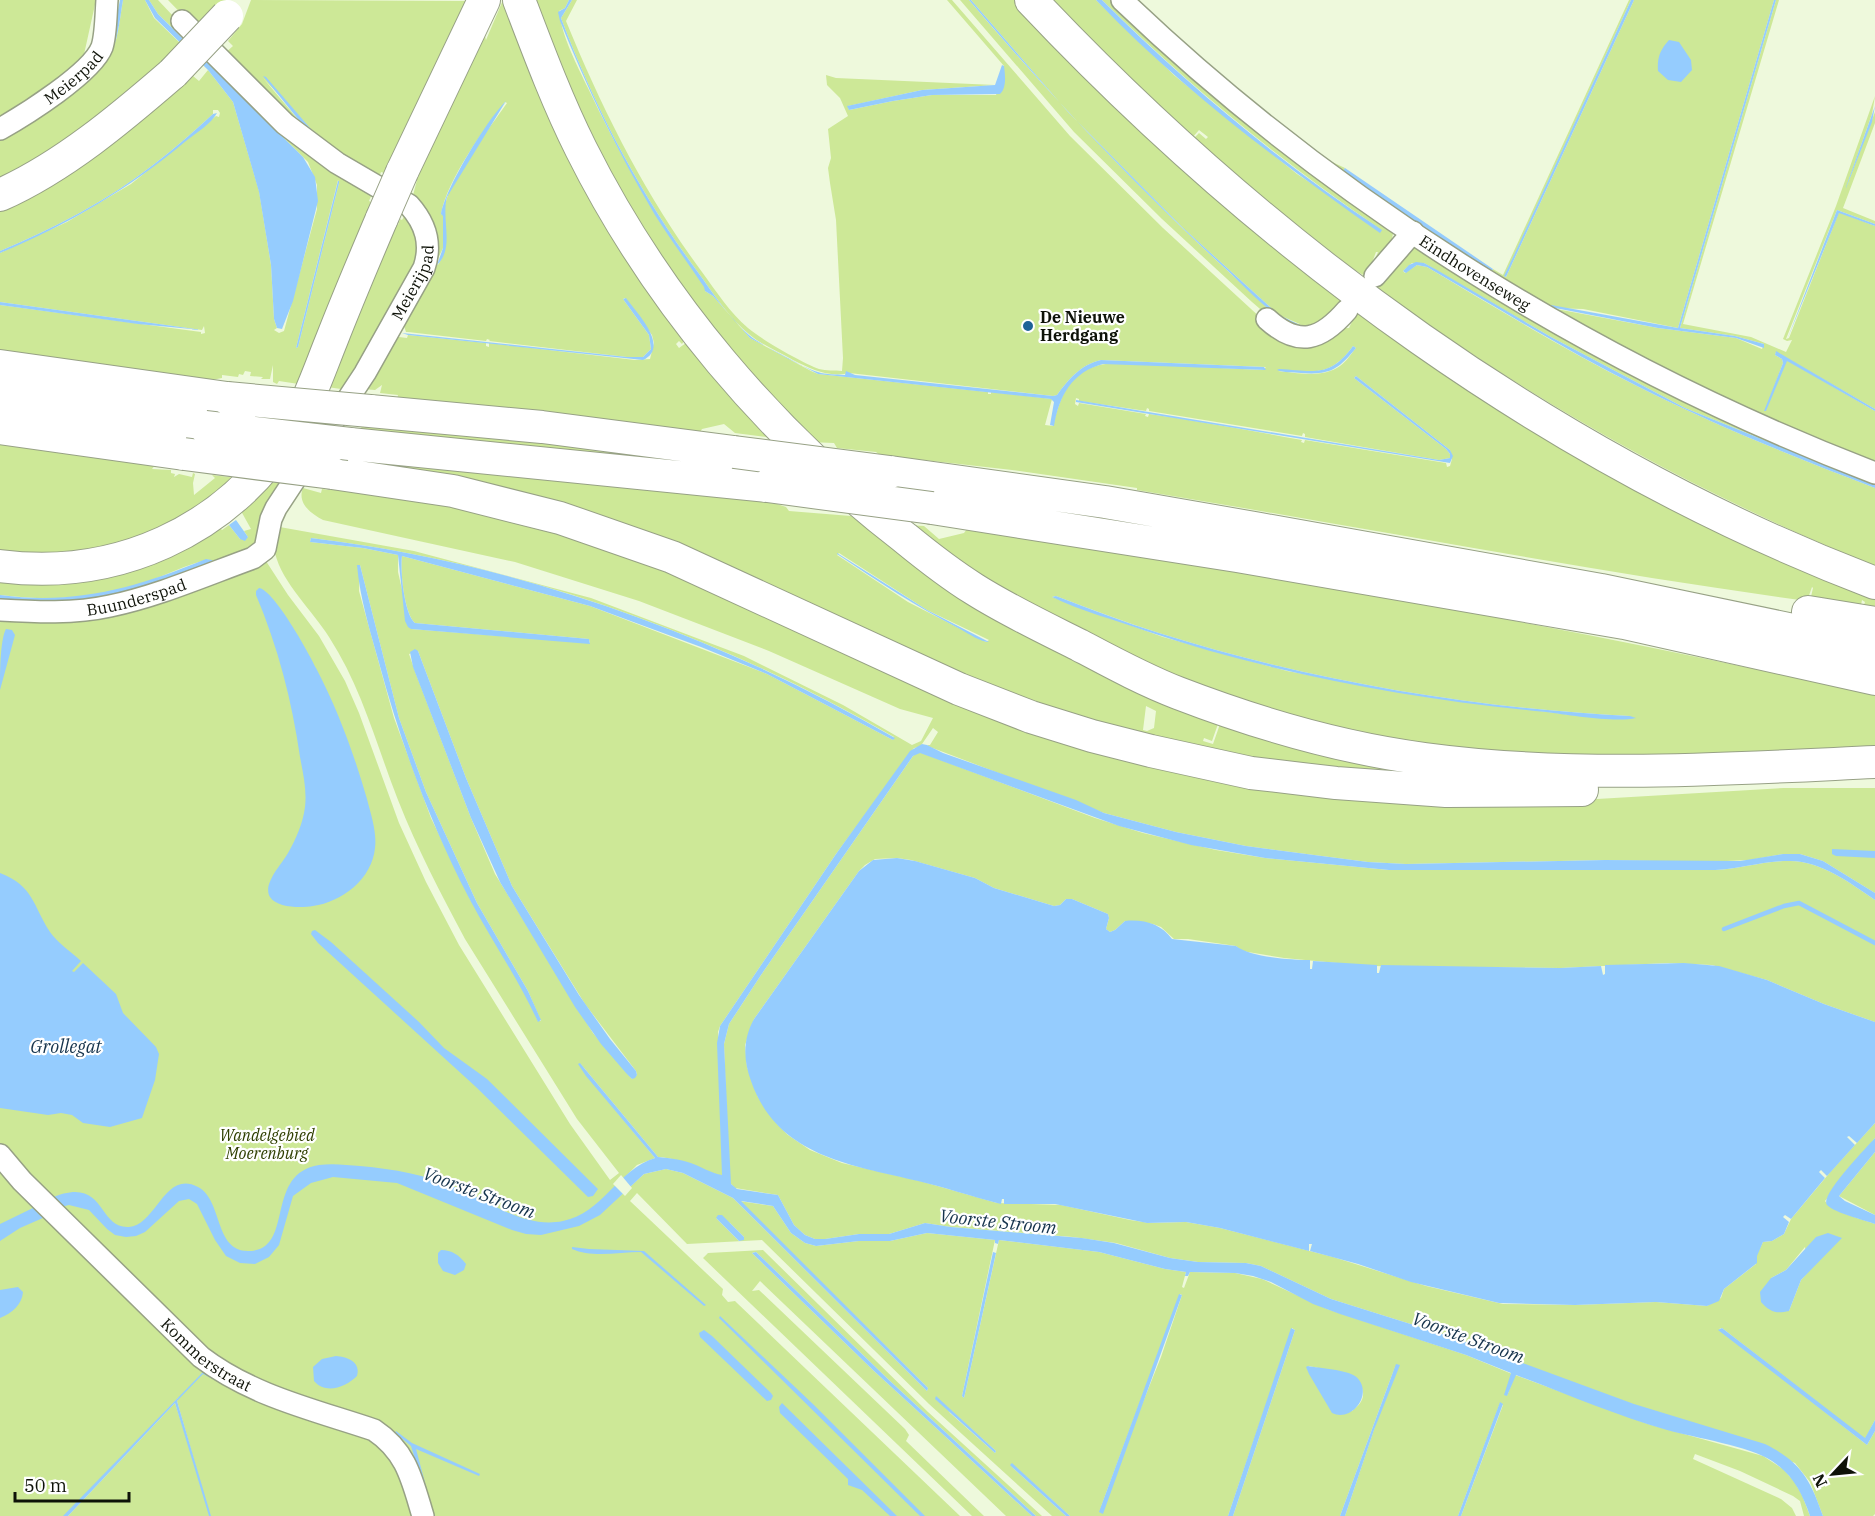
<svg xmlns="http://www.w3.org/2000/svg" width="1875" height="1516" viewBox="0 0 1875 1516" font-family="'IBM Plex Serif',serif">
<rect width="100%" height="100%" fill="#eef9dc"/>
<path fill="#cde897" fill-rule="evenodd" d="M0,0H96L83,59L0,125Z
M123,0H145L154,18L180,43L170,54L173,57L85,129L0,181V140C30,122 99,82 112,51C119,35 120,16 123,0Z
M149,0H158L191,35L184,39L158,14Z
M168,0H227L219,11L197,30Z
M251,0L468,1L448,37L389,165H387L384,173L381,172L378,180L339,162L223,55L233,46L228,41L242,24ZM263,78L310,128L331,146L302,124Z
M503,0C547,129 603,232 684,341L682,344L679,341L676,344L679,348L686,343L715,379L767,437L735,433L724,424L702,429L700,432L397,399L398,395L380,393L382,385L375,390L363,389L425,273L412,199L417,180L413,178L485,36L486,40ZM505,102L507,103C489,129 457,169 447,198C438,223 455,238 438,265L436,263L443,248V215L441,214C447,180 484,129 505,102ZM625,298L652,335L654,343L650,359L635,360L489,343V347L486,346V343L408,335L407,338L399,337L397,334L401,327L404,326L406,332H408L486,341L487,339L490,340L489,341L627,357H643L651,349L649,335L623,299Z
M529,0H569L565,8L559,11C562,37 577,65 588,88C621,159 660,223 705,287V291L713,296L750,338L811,371L818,374L988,392V394H991V392L1052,399L1045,425L1053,426C1062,390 1073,365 1115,363L1263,370L1266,367L1101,360C1080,365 1069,379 1057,395L1053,396L849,373C829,378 811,369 793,360C779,352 762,345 750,335C729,318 713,293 697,271C640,194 595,108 561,18L572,0H577L566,21C602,109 645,195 702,272C716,291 730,313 748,328C762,340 801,362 819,369C826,371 835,370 842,371L843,358L836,220L830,183L828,168L831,158L828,129L848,116L840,98L827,85L826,75L836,78L995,85L922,90L848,106L849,110L893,101L932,95H996L1004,66L947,0H952L1070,136L1163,228L1275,331L1349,328L1357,311L1875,593V613L1862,610L1865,602L1862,600L1860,610L1810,601L1813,588L1812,587L1807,601C1583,570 1361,527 1137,490V488L1012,470L880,455L876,452L837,448L834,443L809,442L770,403L629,217ZM1353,346L1356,348C1351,354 1346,362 1340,366C1324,378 1296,373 1278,371C1313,371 1330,378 1353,346ZM1356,376L1450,450L1452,459L1450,466L1447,467L1446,463L1305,440L1304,443L1301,442L1302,440C1251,431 1200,421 1149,414L1148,417L1145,416L1146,414L1079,403L1078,406L1075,404L1076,398L1079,399V401L1146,411L1147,408L1149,409V411L1302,436L1303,433L1305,434V437L1439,460L1450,458V454L1446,449L1354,378Z
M960,0H969C1064,112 1165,216 1275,314L1282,319L1302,325L1279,315L1182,227L1068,112L971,0H1019L1348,300L1328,327L1280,326L1252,302L1162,219L1074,132Z
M1053,0H1096L1175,76L1297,174L1382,230C1281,162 1188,85 1102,0H1115L1394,229L1391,243L1374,262L1378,252H1376L1370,268L1365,276L1353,269L1258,194L1194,138L1199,133L1206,139L1208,137L1199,130L1193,137L1148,96Z
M1629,0H1631L1505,276L1506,277L1634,0H1774L1678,328L1583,309L1551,308L1658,328L1736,338L1762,349L1764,344L1735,336L1680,328L1776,0H1779L1683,324L1751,337L1786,352L1792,340L1787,341L1783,339L1836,206L1875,96L1872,114L1846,188L1875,112V123L1843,208L1875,221V224L1837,210L1786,339L1789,338L1839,212L1875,226V409L1776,352L1775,355L1782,359L1783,363L1765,411L1786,361H1789L1875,411V467L1598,341L1336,175L1161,27L1319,156L1345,168L1343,172L1478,265L1491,273L1493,269L1503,275Z
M215,64L372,194L369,201L371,202L368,210L370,211L305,385L279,381L277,384L273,382V365L270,379H261L263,377L250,376L251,372L245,371L243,375L239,374L238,377L222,375V378L212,380L0,352V305L201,332V334L205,333L204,326L202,330L0,302V253L67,222L131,184L216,116L219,117L220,113L218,110H213V114C194,131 174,149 153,165C107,201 54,228 0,251V202L175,85H184L193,76L199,81L208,70L233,102L259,191L271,265L274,319L277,328L274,330L279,333L284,331L317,209V185L308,162L212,67ZM338,180L339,183L298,347L296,348Z
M405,208L422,253L348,390L327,387L396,225H398L400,219L402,220L405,215Z
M1420,246L1476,278L1875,475V485L1685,408L1551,337L1424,263H1412L1403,271L1405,273L1417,265L1427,267C1496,308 1565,350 1637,386C1714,425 1794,457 1875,488V566C1698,494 1533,402 1379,289L1377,285L1410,247Z
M363,425L645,453L757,475L359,431Z
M0,441L155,465L152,469L171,470V473L175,474L174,477L179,474L192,477L193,473L195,474L193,483L194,495L215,478L212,475L245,479L156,541L0,561Z
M362,460L711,495L777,504L786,507L789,511L851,516L911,562L1011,628L1112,681L1218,724L1212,741L1204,738L1203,741L1213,744L1220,724L1495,787L1141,744L822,620L362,462ZM839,553L927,610L989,640L986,642L908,602L837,555ZM1146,706L1156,711L1154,728L1147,731L1143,730Z
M268,482L288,484L262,543L135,596L106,600L210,559C187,564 164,576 141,584C95,599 48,601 0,595V579L211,533L220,528L222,530L229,525L240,539L248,537L244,531L251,529L241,511Z
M331,486L335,489L450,506L451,509L452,506L525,523L626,554L1041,732L1580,800L1784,788H1875V893L1823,861L1800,854H1783L1750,860L1703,862L1605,860L1406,864L1368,862L1246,846L1176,832L1104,813L930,747L927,745H930L938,732L933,728L920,747L914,748L836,854L720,1026L718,1032L723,1176C700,1171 682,1158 658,1157L580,1063L607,1100L655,1158L637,1165L614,1188L620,1196L644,1174L666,1169L683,1173L733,1198L927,1391L928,1388L739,1201L773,1206L791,1233L805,1243L816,1246L859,1241H890L927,1233L995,1240L962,1396L964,1398L999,1240L1099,1252L1165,1269L1186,1272L1182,1287L1184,1288L1190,1272L1235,1273L1262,1279L1327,1309L1466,1355L1512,1374L1507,1396L1515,1375L1648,1424L1763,1456L1783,1469L1794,1481L1802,1495L1810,1516H1804L1800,1501L1793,1496L1740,1471L1695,1454L1693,1459L1781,1499L1792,1508L1796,1516H1461L1503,1405L1500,1403L1458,1516H1345L1396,1364L1340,1516H1233L1295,1330L1292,1328L1228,1516H1070L1012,1464L1011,1465L1014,1469L1066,1516H1052L929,1404L762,1240L687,1244L637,1193L630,1201L723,1289L722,1295L728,1302L735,1301L737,1303L960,1516H68L175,1403L198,1474L177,1401L179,1397L65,1516H0V618L264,558L288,595L319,636L345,681L359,713L399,823L426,882L459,945L570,1124L610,1180L619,1173L577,1119L465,939C441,894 417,848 398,800C376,744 362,688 329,637C313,611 282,583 275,553C272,545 274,535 274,526L414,551L591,598L744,656L843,705L912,745L921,741L933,718L900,709L769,651L639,601L515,562L323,520C310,513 297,503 303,488L321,493L322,489L330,490ZM311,538C514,562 718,635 894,737L893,740L767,674L590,606L402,556C400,570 404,613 415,623L589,639L590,643L411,629L398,572V555L363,548L310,542ZM360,565L399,718L426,792L477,903L528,991L541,1021H538L525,992L470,899L431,818L394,718L359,591ZM418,651L466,778L512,886L585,1004L636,1071L637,1075L632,1079L593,1033L495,874L471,818L416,674L409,654ZM716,1218L730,1223L744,1237L739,1241ZM1180,1294L1182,1295L1161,1357L1099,1512ZM1308,1366C1316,1367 1323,1369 1331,1371C1345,1373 1360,1373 1363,1392C1364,1401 1358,1406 1352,1411C1336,1399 1311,1386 1308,1366ZM944,1404L996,1451L995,1453L950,1413Z
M906,525L924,526L939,539L964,533L967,529C1271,574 1574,628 1875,695V753L1612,762L1395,744L1208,694L1046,620ZM1056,596C1090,609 1125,622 1159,633C1311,681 1472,708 1630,716H1580L1427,697L1287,671L1163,637L1052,597Z
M917,753H922L1095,818L1143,833L1216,850L1265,858L1389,870H1715C1739,869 1764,861 1788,861C1820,860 1850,883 1875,900V1022L1824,1004L1767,980L1712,965L1668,963L1560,968L1369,966L1284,958L1242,951L1236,946L1188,939H1174L1161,927L1153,924L1125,921L1115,930L1110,932L1106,929L1109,918L1108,914L1072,899H1066L1060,905L1054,906L994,888L975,878L911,860L897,858L875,859L865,865L859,871L754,1019L745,1045L747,1067L758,1097L778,1125L788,1135L810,1150L842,1163L920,1181L997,1203L1061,1205L1130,1220L1150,1223L1186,1222L1220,1228L1333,1257L1426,1286L1503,1304L1575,1305L1656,1302L1707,1306L1721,1298L1724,1289L1756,1264V1256L1763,1242L1772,1241L1784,1234L1791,1219L1832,1170L1875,1123V1138L1825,1201C1832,1212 1862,1219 1875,1224V1420L1865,1439L1722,1328L1719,1329L1867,1445L1875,1431V1514L1873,1516H1823L1810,1482L1795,1463L1566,1380L1452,1337L1331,1299L1261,1266L1246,1263L1198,1262L1170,1258L1116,1243L1073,1237L951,1227L925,1223L889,1234H859L825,1239H815L805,1235L794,1225L778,1195L735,1188L731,1184L729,1178L724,1044L729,1024L761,975L913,756ZM1805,1247L1809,1271L1801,1280L1789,1311L1771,1278L1786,1270Z
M1875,1152V1215L1839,1196Z
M763,1250L928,1412L1042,1516H1036L890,1381L756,1252L752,1253L874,1371L1032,1516H1006L760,1281L752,1291L759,1290L905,1429L909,1435L906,1441L984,1516H972L703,1258L708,1253Z"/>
<path fill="#95ccfe" d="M120,0H123C120,16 119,35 112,51C99,82 30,122 0,140L111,44Z
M145,0H149L158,14L303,157L315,177L318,201L293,301L282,329L277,328L274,319L271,265L259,192L233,102L208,70L155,18Z
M569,0H572L561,18C595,108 640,194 697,271C713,293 729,318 749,335C761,345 802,367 818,372C826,375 836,374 845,375L846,371L855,375L1053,396L1057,395C1069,379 1080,365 1101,360L1264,367L1266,370L1103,364C1072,372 1059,396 1054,426L1050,425L1054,402L1051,399L818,374L750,338L713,296L705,291L704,287C688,263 670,239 655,215C618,153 587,88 560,21L558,12L565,8Z
M969,0H971L1068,112L1182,227L1279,315L1302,326C1280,326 1244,286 1227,270C1135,186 1050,95 969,0Z
M1096,0H1102C1188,86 1281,163 1382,230L1380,233C1280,163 1181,89 1096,0Z
M1631,0H1634L1506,277L1504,276L1514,255Z
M1774,0H1776L1680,328L1735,336L1764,344V348L1736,338L1658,328L1550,307L1551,305L1678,328Z
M1669,40L1679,42L1691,60L1692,70L1681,82L1668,80L1658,71C1657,58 1660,50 1669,40Z
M1002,65L1004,66C1005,74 1007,88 1000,94L932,95L893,101L849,110L847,106L922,90L995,85Z
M263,76L266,77L310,128L331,146L302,124Z
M506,101L447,197C441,220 455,248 437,265L443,248V216L441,214C446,187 486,121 506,101Z
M1875,106L1872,122L1846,188V187Z
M217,113C211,124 196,133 186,141C130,188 68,225 0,253V251C54,228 107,201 153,165C174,149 194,131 213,114Z
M1345,168L1493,269L1491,273L1342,172Z
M338,181H339V183L298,347L296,348Z
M1837,210L1875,224V226L1839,213L1787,340Z
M1416,262L1424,263L1437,270L1551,337L1685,408L1875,485V488C1794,457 1714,425 1637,386C1565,350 1496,307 1427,267L1417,265L1406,273L1403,271L1409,265Z
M626,298C636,312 671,347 643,360L408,335L402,333L627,357H643L651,349L649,335L623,299Z
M0,302L202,330L138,324L0,305Z
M1353,346L1356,348C1338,370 1330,375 1301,373C1293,372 1284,373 1277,370L1279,369C1314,371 1330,378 1353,346Z
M1776,351L1875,409V411L1787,361L1766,411H1764L1783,363L1782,359L1775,355Z
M1356,376L1450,450L1453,456L1450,463L1076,402V400L1439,460L1450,458V454L1446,449L1354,378Z
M236,520L248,537L245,541L240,539L229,525Z
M311,538C514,562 718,635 895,738L893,740L767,674L701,647L590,606L402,556C400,569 404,614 415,623L589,639L590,644L411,629L408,627L405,621L398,555L363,548L310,542Z
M837,553L927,610L989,642C981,642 969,634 960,629C917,607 877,581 837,554Z
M206,559L212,560L213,563L150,587L91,602L0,601V595C76,605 136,588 206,559Z
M357,565H360L399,718L426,792L477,903L528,991L541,1020L538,1022C518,978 491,940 469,898C430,823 401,744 379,663C370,631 360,599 357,565Z
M259,588C274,590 309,653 316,668C338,710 354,754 367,799C371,815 377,832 375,848C372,879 342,902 313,906C301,908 277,908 270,897C262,884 282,864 288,853C296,839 303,823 305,807C307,790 303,773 300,757C292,701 278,647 256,595V591Z
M1056,596C1090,609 1124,622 1159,633C1311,681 1472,708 1630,716L1636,718C1616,723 1569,715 1546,712C1411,699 1274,674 1146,631C1115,620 1081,611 1052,597Z
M6,629L12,630L15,635L0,690C0,674 0,640 6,629Z
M415,649L418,651L466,778L512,886L579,995L610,1039L636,1071L637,1075L635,1078L632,1079L626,1073L601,1044L575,1007L500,882L471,818L413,667L410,652Z
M922,744L927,745L943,753L1076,800L1104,813L1176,832L1246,846L1368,862L1406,864L1605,860L1740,861L1783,854H1800L1823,861L1875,893V900C1850,883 1820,860 1788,861C1764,861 1739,869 1715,870H1389L1265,858L1191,845L1119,826L920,753L913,756L761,975L729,1024L724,1044L731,1184L737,1189L778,1195L794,1225L805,1235L815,1239H825L859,1234H889L925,1223L951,1227L1082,1238L1114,1243L1170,1258L1198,1262L1246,1263L1261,1266L1331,1299L1452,1337L1634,1404L1765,1444C1801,1462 1810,1479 1823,1516H1810C1802,1493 1793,1475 1772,1461C1750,1446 1695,1438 1667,1430C1615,1415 1566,1394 1516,1375L1507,1396L1504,1395L1511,1373L1466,1355L1340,1314L1313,1304L1271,1282L1253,1276L1235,1273L1190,1272L1188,1276H1185L1186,1272L1165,1269L1099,1252L999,1240L998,1244L995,1243V1240L927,1233L890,1241H859L816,1246L805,1243L791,1233L773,1206L741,1201L928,1388L927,1391L733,1198L683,1173L666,1169L644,1174L600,1215L579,1226L541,1235L526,1234L512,1230L397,1183L333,1177L311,1183L293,1196L279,1245L269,1257L255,1264L240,1263L226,1256L215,1240L197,1204L189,1199L179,1201L145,1232L136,1236L126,1237L115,1235L107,1229L89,1210L69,1205L57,1208L52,1214L20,1228L0,1241V1224L35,1207L20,1191L0,1172V1169L49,1199C107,1173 96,1229 129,1227C156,1225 165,1169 198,1187C223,1200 214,1251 248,1251C296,1251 263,1174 319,1165C333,1163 347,1165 360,1166C395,1169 425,1175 457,1188C491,1202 525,1229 563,1221C603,1213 617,1170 655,1158L586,1076L578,1064L580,1063L658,1157C671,1158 684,1160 696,1165C705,1169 712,1173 722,1175L717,1043L720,1026L836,854L910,751Z
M1832,849L1875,851V858L1836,856L1832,854Z
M897,858L915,861L975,878L994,888L1054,906L1060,905L1066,899H1072L1108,914L1109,918L1106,929L1110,932L1115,930L1125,921C1144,919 1161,924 1172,939L1236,946C1250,957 1291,960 1310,960V969H1312L1313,961L1377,965V973H1379L1381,965L1560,968L1601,966L1603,975L1605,974V965L1684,963L1719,966L1767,980L1824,1004L1875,1022V1123L1857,1143L1849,1136L1847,1137L1855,1145L1827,1176L1821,1170L1819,1172L1825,1178L1791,1219L1785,1215L1783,1217L1789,1222L1784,1234L1772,1241L1763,1242L1757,1256V1263L1724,1289L1719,1301L1707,1306L1656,1302L1575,1305L1499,1303L1411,1282L1358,1264L1310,1251L1312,1244H1309V1251L1220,1228L1186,1222L1147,1223L1055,1204H1004V1199H1002L1001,1204L997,1203C970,1196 944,1187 918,1181C850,1165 777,1156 751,1081C743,1059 743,1039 754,1019L859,871L873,860Z
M0,873C34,886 33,906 50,932C57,942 71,952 81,961L72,971L74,972L83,963L116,994L123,1013L156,1047L159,1054L155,1080L142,1118L110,1127L83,1123L72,1115L61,1113L48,1115L0,1108Z
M315,930L331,942L419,1022L444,1048L487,1079L598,1189L593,1196L588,1197L476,1087L318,943L311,934L312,931Z
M1875,1138V1152L1839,1196L1845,1201L1875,1215V1224C1864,1220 1835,1213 1827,1205C1819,1196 1867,1147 1875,1138Z
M718,1215H722L744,1237V1240L739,1241L716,1218Z
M1828,1233L1842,1238L1801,1280L1789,1311C1776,1314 1770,1312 1761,1302L1760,1292L1771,1278L1786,1270L1816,1237Z
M572,1247L589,1249L644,1251L706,1305L704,1306L641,1252C619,1252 592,1258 572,1249Z
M441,1250C452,1250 459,1255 466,1264L464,1270L455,1275L443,1271L438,1263V1253Z
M756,1252L890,1381L1036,1516H1032L874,1371L752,1253Z
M993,1252L996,1253L964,1398L962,1396Z
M18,1287L23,1292C22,1305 12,1313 0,1318V1290Z
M1179,1294L1182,1295L1103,1514L1099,1512Z
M720,1316L814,1405L925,1516H920L719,1318Z
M1291,1328L1295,1330L1233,1516H1228Z
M1722,1328L1865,1438L1875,1420V1431L1867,1445L1718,1330Z
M704,1330L712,1336L771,1393L773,1396L771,1400L767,1401L700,1337L699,1333Z
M336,1356C348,1357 361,1362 357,1376C346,1387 326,1395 314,1381L313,1367L322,1359Z
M1396,1364L1400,1365L1374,1430L1345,1516H1340Z
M1308,1366C1319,1368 1347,1370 1355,1376C1375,1391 1353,1423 1332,1413L1309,1374L1306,1367Z
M203,1372L373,1441L394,1460L413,1516L396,1468L388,1455L372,1441L254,1400L203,1374L177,1401L211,1516H209L175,1403L68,1516H63Z
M936,1396L996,1451L995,1453L935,1399Z
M1500,1402L1503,1404L1461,1516H1458Z
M782,1403L897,1516H890L862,1490L848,1485V1479L780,1413L779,1407Z
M396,1431L412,1443L480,1474L479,1476L416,1449L434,1516H432L411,1446L395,1433Z
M1012,1463L1070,1516H1066L1014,1469L1010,1465Z"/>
<path fill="#eef9dc" d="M621,1175L632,1188L625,1196L613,1184Z"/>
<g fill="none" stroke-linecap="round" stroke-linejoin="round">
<path stroke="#95ccfe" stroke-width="4.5" d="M1724,929L1784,906L1799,903L1875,943"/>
<g stroke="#97a185" stroke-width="24">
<g id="minor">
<path id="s1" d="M1122,0C1336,205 1599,367 1875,473"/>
<path id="s2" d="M0,129C25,115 92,73 102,47C106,35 106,13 107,0"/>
<path d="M1375,276L1413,232"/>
<path d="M1267,319C1299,348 1321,340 1347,310"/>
<path id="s3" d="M0,610C36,612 74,614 110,606C158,596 206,575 253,558L265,549L271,519L276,508L365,373L424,268C432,244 426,224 409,205L337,163L285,124L182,21"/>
<path id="s4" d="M0,1155L22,1181L201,1357C252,1396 315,1410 374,1430C407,1452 412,1480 423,1516"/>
</g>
</g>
<g stroke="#97a185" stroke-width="34">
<path id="highway" d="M519,0C538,50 557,101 581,149C657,301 771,435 905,538C927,556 950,574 974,589C1007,610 1043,627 1079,645C1111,662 1144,680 1178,693C1256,723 1341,748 1425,759C1574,779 1725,769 1875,762
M1031,0C1266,249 1553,460 1875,583
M402,172L484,0
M0,195C63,167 121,118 173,73
M0,366L227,398
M0,398L205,427
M370,411L542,427L734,452
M0,428L184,454
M350,444L767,486
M890,472L1105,502L1260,529L1601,590L1875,647
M332,473L453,491L560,518L672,557L959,689L1031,717L1092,736L1151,751L1251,773L1336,783L1446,791L1582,790
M932,508L1237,556L1624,623L1875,679
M0,566C116,581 225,532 289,434C308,405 319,371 332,339C348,298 365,258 382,218
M1808,612L1875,623"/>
</g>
<use href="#minor" stroke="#fff" stroke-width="21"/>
<use href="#highway" stroke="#fff" stroke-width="32"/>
<g stroke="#97a185" stroke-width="34" stroke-linecap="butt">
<path id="highway-bridge" d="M173,73L227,16
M382,218L402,172
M227,398L370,411
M205,427L350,444
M734,452L890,472
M184,454L332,473
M767,486L932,508"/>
</g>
<use href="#highway-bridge" stroke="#fff" stroke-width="32"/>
</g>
<circle fill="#1e6297" stroke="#fff" stroke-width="2" cx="1028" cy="326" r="6"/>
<g text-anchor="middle" stroke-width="4.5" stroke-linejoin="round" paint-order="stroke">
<g font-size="16" fill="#0e1208" stroke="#fff">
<text dy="6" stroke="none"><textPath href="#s2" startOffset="90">Meierpad</textPath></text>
<text dy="6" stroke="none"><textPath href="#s1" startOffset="447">Eindhovenseweg</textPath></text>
<text dy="6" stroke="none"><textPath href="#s3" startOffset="584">Meierijpad</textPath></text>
<text dy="6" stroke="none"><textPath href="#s3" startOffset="138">Buunderspad</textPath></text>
<text dy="6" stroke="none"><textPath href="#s4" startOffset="288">Kommerstraat</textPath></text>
</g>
<g font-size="16" font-weight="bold" fill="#0e1208" stroke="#fff" text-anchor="start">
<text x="1040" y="323">De Nieuwe<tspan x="1040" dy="18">Herdgang</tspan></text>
</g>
<g font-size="16" font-style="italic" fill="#2f3f00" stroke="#fff">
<text x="267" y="1141">Wandelgebied<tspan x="267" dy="18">Moerenburg</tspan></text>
</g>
<g font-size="18" font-style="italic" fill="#15334c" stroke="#fff">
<text x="66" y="1053">Grollegat</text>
<text transform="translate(479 1193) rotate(20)" y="6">Voorste Stroom</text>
<text transform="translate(998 1222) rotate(6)" y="6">Voorste Stroom</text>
<text transform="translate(1468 1338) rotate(20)" y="6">Voorste Stroom</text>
</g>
</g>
<g transform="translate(1833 1474) rotate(244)" stroke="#ffffff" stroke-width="4.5" paint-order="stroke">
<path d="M0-4.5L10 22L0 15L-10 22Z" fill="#0e1208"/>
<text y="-9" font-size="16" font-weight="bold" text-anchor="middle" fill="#0e1208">N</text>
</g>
<path d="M15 1492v9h114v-9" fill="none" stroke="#0e1208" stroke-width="3"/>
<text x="24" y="1492" font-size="18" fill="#0e1208" stroke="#ffffff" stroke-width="4.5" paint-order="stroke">50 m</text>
</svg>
